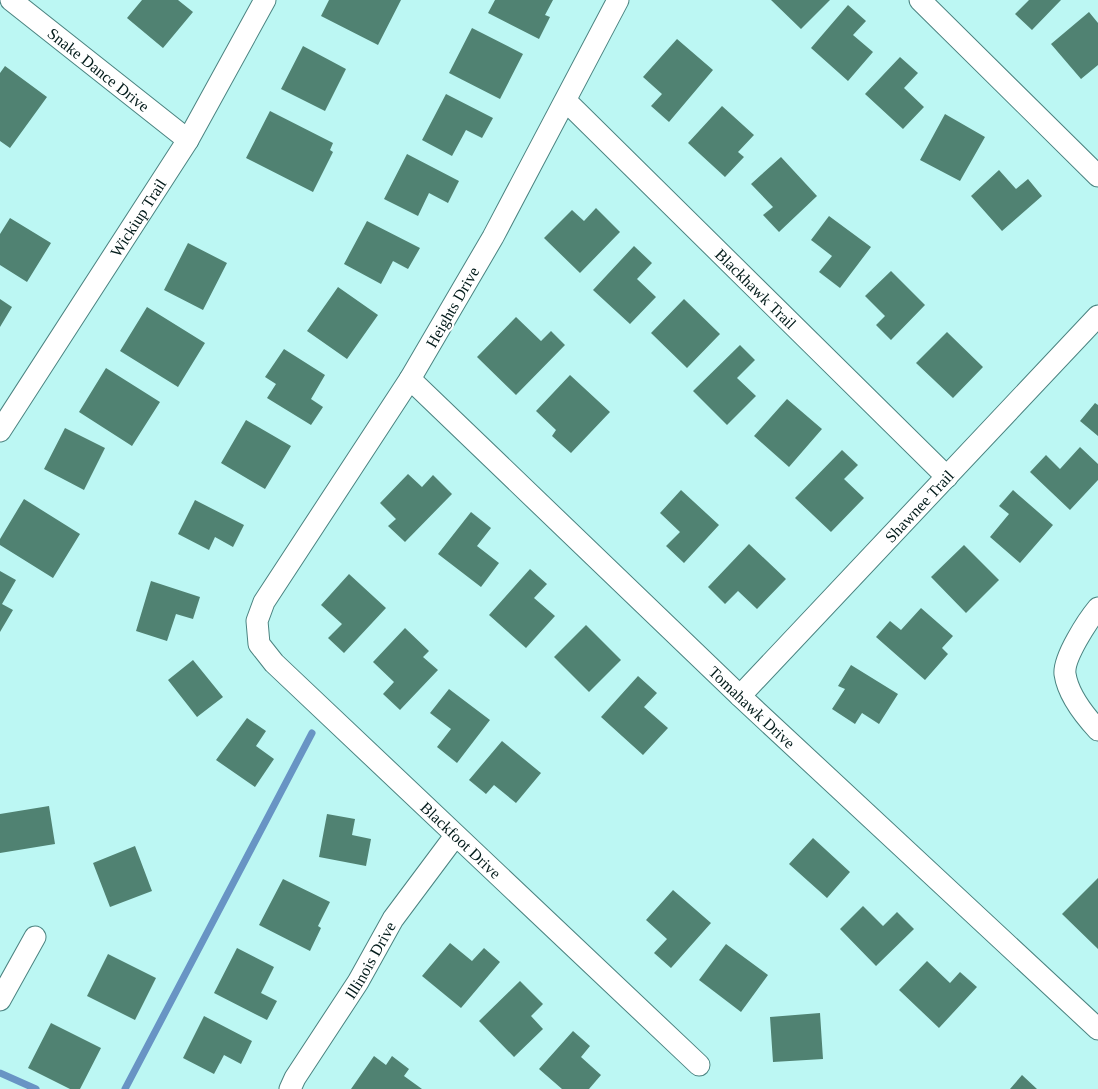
<svg xmlns="http://www.w3.org/2000/svg" width="1098" height="1089" viewBox="0 0 1098 1089" font-family="Georgia,serif">
<rect width="100%" height="100%" fill="#bcf7f3"/>
<g fill="none" stroke-linecap="round" stroke-linejoin="round">
<path stroke="#6894c4" stroke-width="7" d="M0,1073L36,1089
M125,1089L312,733"/>
</g>
<path fill="#508272" d="M142,0H178L193,12L163,48L127,18Z
M329,0H401L378,45L321,16Z
M495,0H553L545,15L550,17L539,39L488,13Z
M771,0H830L801,29Z
M1029,0H1061L1032,30L1015,14Z
M848,5L866,21L853,35L873,52L848,81L811,48Z
M1089,12L1098,23V65L1081,79L1051,44Z
M472,28L523,54L500,99L449,73Z
M677,39L713,70L669,122L651,106L662,94L643,77Z
M303,46L346,69L325,111L281,89Z
M900,57L918,73L904,88L924,107L903,129L865,94Z
M5,66L47,97L10,148L0,141V73Z
M446,94L493,118L482,138L466,130L452,156L422,140Z
M722,106L754,135L738,152L744,157L725,177L688,143Z
M270,111L333,143L330,150L333,152L313,192L246,158Z
M945,114L985,137L960,181L920,160Z
M407,154L459,181L448,203L429,193L418,216L384,199Z
M781,157L817,196L779,232L763,215L773,207L751,184Z
M999,170L1016,189L1028,179L1042,196L1002,231L971,196Z
M596,208L620,232L580,273L544,238L572,210L584,221Z
M829,216L871,247L840,288L819,272L832,256L811,240Z
M10,218L51,243L27,282L0,265V234Z
M367,221L420,248L408,269L393,261L381,284L344,264Z
M188,243L227,263L203,310L164,290Z
M634,246L652,263L637,279L656,297L630,324L593,290Z
M891,271L925,305L891,340L876,325L885,316L865,296Z
M338,287L378,315L347,359L307,331Z
M0,299L12,307L0,327Z
M684,299L720,334L687,368L651,333Z
M147,307L205,343L178,387L120,351Z
M516,317L541,341L551,331L565,345L516,395L477,357Z
M947,332L983,367L953,398L916,363Z
M740,345L755,360L737,378L756,396L727,425L693,391Z
M284,349L325,375L311,399L323,407L311,425L267,398L276,384L265,377Z
M106,368L160,402L132,446L79,412Z
M570,375L610,412L571,453L552,436L556,430L536,411Z
M787,399L822,429L789,467L754,436Z
M1095,403L1098,405V436L1080,421Z
M246,420L291,446L265,489L221,463Z
M65,428L105,448L84,490L44,469Z
M1080,447L1098,464V480L1070,510L1030,472L1046,455L1060,469Z
M842,450L858,465L844,479L864,498L831,532L795,498Z
M408,474L422,487L433,475L452,494L405,542L388,526L396,519L380,503Z
M681,490L719,525L684,563L666,546L680,532L660,513Z
M1013,490L1053,525L1020,563L990,537L1009,514L999,506Z
M24,499L80,534L53,578L0,545V539Z
M195,500L244,525L233,547L215,537L209,550L178,534Z
M471,512L491,528L477,546L499,563L481,587L438,554Z
M749,544L786,579L757,609L738,591L725,604L708,587Z
M964,545L999,580L966,613L931,577Z
M530,569L547,584L534,598L555,616L526,648L489,615Z
M0,571L16,580L2,604L13,610L0,632Z
M349,574L386,608L344,653L328,638L342,624L321,605Z
M151,581L200,597L193,619L176,614L167,641L136,631Z
M921,608L953,636L942,648L948,654L925,680L876,637L890,621L901,630Z
M586,625L621,660L589,692L554,657Z
M405,628L429,651L423,657L438,670L400,710L383,694L394,682L373,662Z
M193,660L223,697L197,717L168,680Z
M851,665L898,694L879,724L862,713L855,724L832,709L845,689L838,686Z
M638,676L657,693L644,707L668,728L643,755L601,717Z
M449,689L490,720L457,763L437,747L451,729L430,713Z
M247,718L266,731L256,746L274,759L255,787L216,760Z
M502,741L541,773L516,803L494,785L486,794L469,780Z
M49,806L55,844L0,853V814Z
M327,814L355,819L352,835L371,839L366,866L319,857Z
M813,838L850,872L827,898L789,864Z
M135,846L152,891L110,907L93,863Z
M1098,878V949L1062,914Z
M283,879L330,902L318,926L321,928L310,951L259,925Z
M673,890L711,923L671,968L654,953L667,939L646,920Z
M863,906L883,926L897,912L914,929L876,966L840,929Z
M450,943L472,961L484,948L500,962L461,1008L422,976Z
M726,944L768,975L741,1012L699,980Z
M237,948L274,967L261,993L277,1001L267,1020L214,993Z
M108,954L156,978L135,1020L87,996Z
M927,961L950,983L960,972L977,987L939,1028L899,990Z
M520,981L543,1004L531,1016L543,1029L514,1057L479,1021Z
M820,1013L823,1059L773,1062L770,1017Z
M204,1016L252,1041L241,1064L224,1055L214,1074L183,1058Z
M51,1023L101,1048L80,1089H70L28,1068Z
M573,1031L590,1046L581,1057L601,1075L589,1089H562L539,1069Z
M374,1056L386,1065L392,1056L409,1069L404,1076L422,1089H351Z
M1022,1075L1037,1089H1010Z"/>
<g fill="none" stroke-linecap="round" stroke-linejoin="round">
<g stroke="#4b8380" stroke-width="23">
<g id="street">
<path id="s1" d="M11,0L188,140"/>
<path id="s2" d="M618,0L493,237L410,379L264,602L257,621L259,644L274,663L699,1065"/>
<path d="M920,0L1098,176"/>
<path id="s3" d="M566,101L947,477"/>
<path id="s4" d="M410,379L740,696L1098,1029"/>
<path id="s5" d="M0,431L188,140L265,0"/>
<path d="M1098,608C1088,620 1063,658 1065,674C1068,694 1085,716 1098,730"/>
<path id="s6" d="M740,696L1098,316"/>
<path d="M0,1000L35,937"/>
<path id="s7" d="M290,1089L295,1078L358,982L393,919L455,836"/>
</g>
</g>
<use href="#street" stroke="#fff" stroke-width="21"/>
</g>
<g text-anchor="middle" stroke-width="4.5" stroke-linejoin="round" paint-order="stroke">
<g font-size="16" fill="#041c1b" stroke="#fff">
<text dy="6" stroke="none"><textPath href="#s1" startOffset="112">Snake Dance Drive</textPath></text>
<text dy="6" stroke="none"><textPath href="#s5" startOffset="254">Wickiup Trail</textPath></text>
<text dy="6" stroke="none"><textPath href="#s3" startOffset="267">Blackhawk Trail</textPath></text>
<text transform="translate(452 307) rotate(-60)" y="6">Heights Drive</text>
<text dy="6" stroke="none"><textPath href="#s6" startOffset="261">Shawnee Trail</textPath></text>
<text dy="6" stroke="none"><textPath href="#s4" startOffset="474">Tomahawk Drive</textPath></text>
<text dy="6" stroke="none"><textPath href="#s2" startOffset="1024">Blackfoot Drive</textPath></text>
<text dy="6" stroke="none"><textPath href="#s7" startOffset="152">Illinois Drive</textPath></text>
</g>
</g>
</svg>
